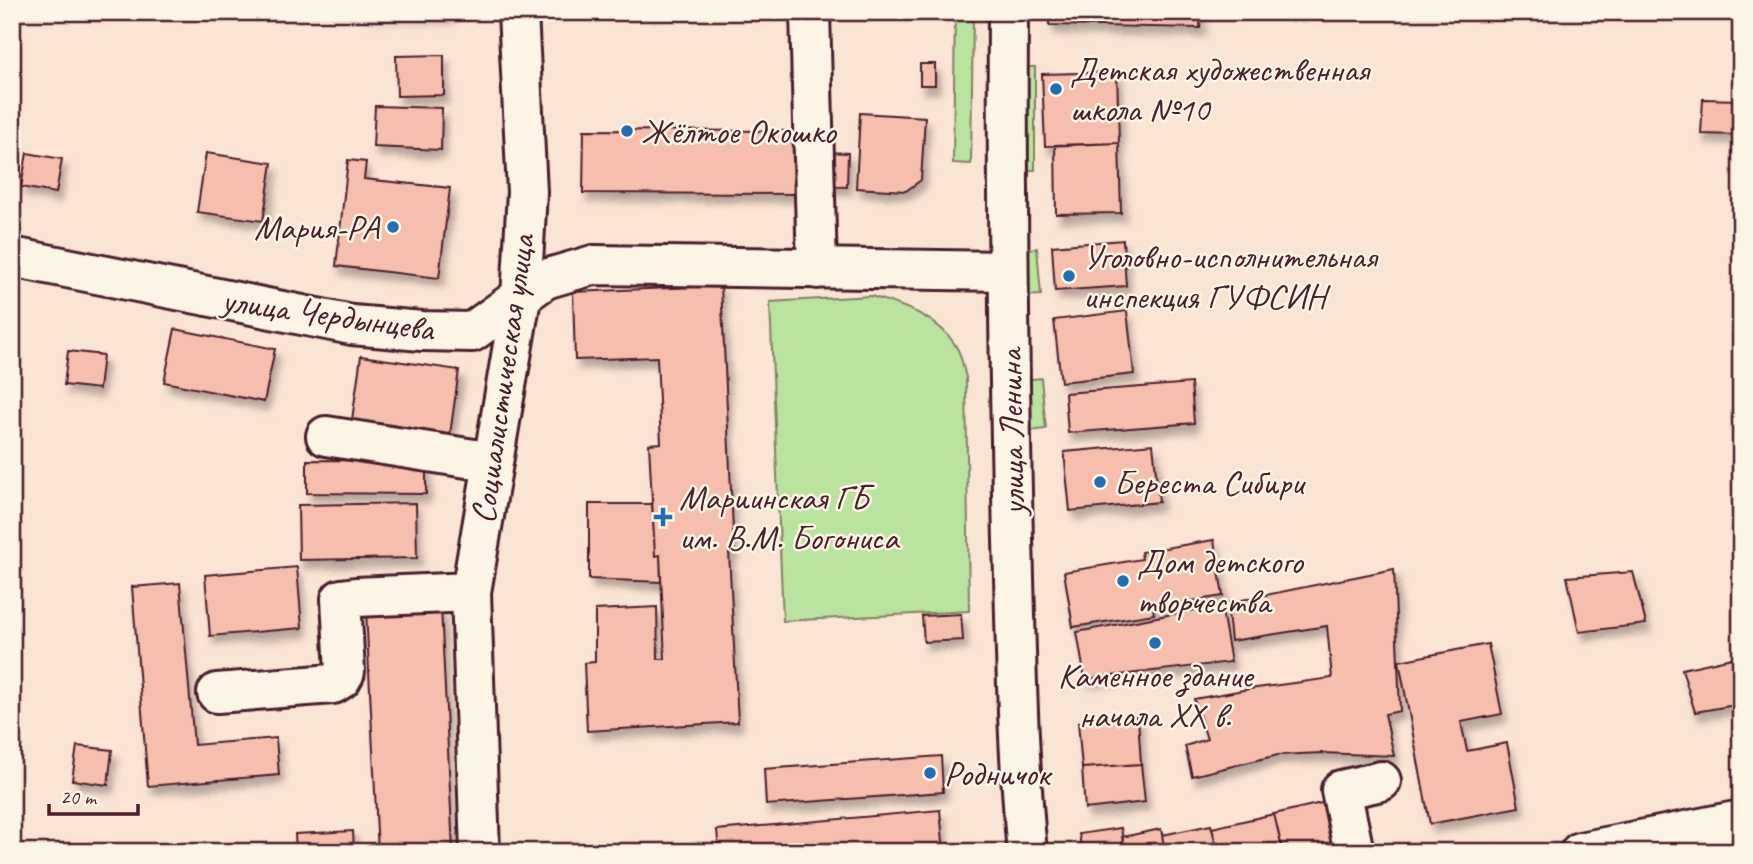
<svg xmlns="http://www.w3.org/2000/svg" width="1753" height="864" viewBox="0 0 1753 864" font-family="Caveat,sans-serif">
<defs>
<filter id="shadow"><feDropShadow dx="4.5" dy="8" stdDeviation="3.5" flood-color="#0004"/></filter>
</defs>
<rect width="100%" height="100%" fill="#fae4d4"/>
<filter id="ink" filterUnits="userSpaceOnUse"><feTurbulence type="fractalNoise" baseFrequency=".0143" numOctaves="2"/><feDisplacementMap in="SourceGraphic" scale="14" xChannelSelector="R" yChannelSelector="G"/><feConvolveMatrix kernelMatrix="1 2 1 2 8 2 1 2 1" color-interpolation-filters="sRGB"/></filter>
<g filter="url(#ink)">
<path fill="#bae39f" stroke="#828165" stroke-width="2" d="M955,12H973L971,164L953,163Z
M1016,67H1035V170H1015Z
M1037,248L1041,295L1021,296L1017,250Z
M871,296C904,306 941,317 958,350C962,358 963,368 966,377L969,611L783,621L770,302Z
M1041,378L1046,429L1030,431L1024,380Z"/>
<path fill="#f6beac" stroke="#4a1f2b" stroke-width="2" filter="url(#shadow)" d="M365,12H449V15Z
M1049,12H1201L1200,28L1049,25Z
M444,55V95L397,96L396,56Z
M920,64H935V85H920Z
M1117,72L1119,143L1045,146L1042,74Z
M1703,99L1738,100L1737,135L1701,134Z
M375,106L442,108L441,150L373,147Z
M860,113L925,117L921,180L906,191L856,188Z
M584,130L804,131L803,194L583,193Z
M1119,143L1121,213L1056,214L1055,145Z
M824,152L848,153L847,187L824,186Z
M27,153L62,159L56,193L21,187Z
M206,153L272,163L263,221L197,212Z
M348,160L366,162L364,179L450,188L439,278L336,266Z
M1123,240L1126,286L1055,291L1052,246Z
M721,286L734,551L729,552L738,722L587,731L584,663L595,662V610L657,607L658,659H665L660,555L655,556L649,444L661,443L657,357L575,360L573,292Z
M1127,311L1134,374L1061,382L1054,320Z
M175,329L275,349L264,402L164,382Z
M68,351L103,355L99,389L64,385Z
M361,356L459,370L449,442L351,427Z
M1191,383L1194,423L1068,433L1065,393Z
M1153,444L1159,502L1070,511L1064,452Z
M307,460L426,461V494L307,493Z
M416,503L417,558L299,560L298,505Z
M589,504H652L655,556L660,555L661,582L589,579Z
M1214,540L1223,596L1153,607L1154,614L1073,627L1064,572L1142,559L1141,552Z
M297,567L302,628L210,636L205,575Z
M1394,569L1400,711L1385,714L1394,756L1322,753L1278,755L1192,776L1185,746L1207,739L1194,699L1249,689L1332,678L1327,626L1231,641L1227,603Z
M1633,572L1646,624L1579,632L1567,577Z
M180,583L194,745L276,738L279,775L148,786L132,587Z
M1221,605L1231,662L1085,679L1077,632Z
M441,607L453,852H378L366,610Z
M961,614L963,640L924,642L922,616Z
M1488,644L1502,714L1461,722L1467,751L1507,743L1519,807L1430,824L1399,661Z
M1741,656V704L1695,712L1682,669Z
M1138,717L1141,764L1082,768L1078,722Z
M77,746L112,750L108,785L72,780Z
M941,756L943,792L766,805L764,769Z
M1141,764L1145,802L1085,809L1082,768Z
M1330,801L1339,841L1294,852H1283L1274,814Z
M940,810L944,852H719L717,830Z
M1274,814L1283,852H1218L1212,828Z
M1211,825L1218,852H1165L1162,835Z
M1121,828L1125,852H1082L1079,834Z
M1161,829L1165,852H1125L1122,837Z
M353,831L354,852H296L295,834Z"/>
<g fill="none" stroke-linecap="round" stroke-linejoin="round">
<g stroke="#4a1f2b" stroke-width="44">
<path id="minor" d="M810,12L817,269
M12,257L352,325L422,331L472,332L545,279L593,265L1007,271
M326,436L493,462
M217,693L333,684L341,679L345,672L341,599L356,597L471,592
M480,852L471,592L521,298L527,192L518,12
M1354,852L1341,790L1381,781"/>
</g>
<g stroke="#4a1f2b" stroke-width="44">
<path id="major" d="M1008,12C1007,188 1009,364 1013,540C1016,644 1017,748 1027,852
M1580,852L1741,820"/>
</g>
<use href="#minor" stroke="#fcf5e5" stroke-width="38"/>
<use href="#major" stroke="#fcf5e5" stroke-width="38"/>
</g>
</g>
<g fill="#1f6fb2" stroke="#fcf5e5" stroke-width="2.5">
<circle cx="1056" cy="89" r="7"/>
<circle cx="627" cy="131" r="7"/>
<circle cx="393" cy="227" r="7"/>
<circle cx="1069" cy="276" r="7"/>
<circle cx="1100" cy="482" r="7"/>
<path d="M659.5 506.5h7v7h7v7h-7v7h-7v-7h-7v-7h7z"/>
<circle cx="1123" cy="581" r="7"/>
<circle cx="1155" cy="643" r="7"/>
<circle cx="930" cy="773" r="7"/>
</g>
<g text-anchor="middle" stroke-width="5" stroke-linejoin="round" paint-order="stroke">
<g font-size="35" fill="#4a1f2b" stroke="#fcf5e5" text-anchor="start">
<text x="1070" y="81">Детская художественная<tspan x="1070" dy="40">школа №10</tspan></text>
<text x="641" y="143">Жёлтое Окошко</text>
<text x="379" y="239" text-anchor="end">Мария-РА</text>
<text x="1083" y="268">Уголовно-исполнительная<tspan x="1083" dy="40">инспекция ГУФСИН</tspan></text>
<text x="1114" y="494">Береста Сибири</text>
<text x="679" y="509">Мариинская ГБ<tspan x="679" dy="40">им. В.М. Богониса</tspan></text>
<text x="1137" y="573">Дом детского<tspan x="1137" dy="40">творчества</tspan></text>
<text x="1155" y="687" text-anchor="middle">Каменное здание<tspan x="1155" dy="40">начала XX в.</tspan></text>
<text x="944" y="785">Родничок</text>
</g>
<g font-size="35" fill="#4a1f2b" stroke="#fcf5e5">
<text transform="translate(328 314) rotate(8)" y="12">улица Чердынцева</text>
<text transform="translate(502 379) rotate(-82)" y="12">Социалистическая улица</text>
<text transform="translate(1011 432) rotate(-91)" y="12">улица Ленина</text>
</g>
</g>
<rect width="1753" height="864" fill="none" stroke="#fcf5e5" stroke-width="42"/>
<rect x="21" y="21" width="1711" height="822" fill="none" stroke="#4a1f2b" stroke-width="2.5" filter="url(#ink)"/>
<path d="M49 804v10h89v-10" fill="none" stroke="#4a1f2b" stroke-width="3.5"/>
<text x="60" y="804" font-size="21" fill="#4a1f2b" stroke="#fcf5e5" stroke-width="5" paint-order="stroke">20 m</text>
</svg>
